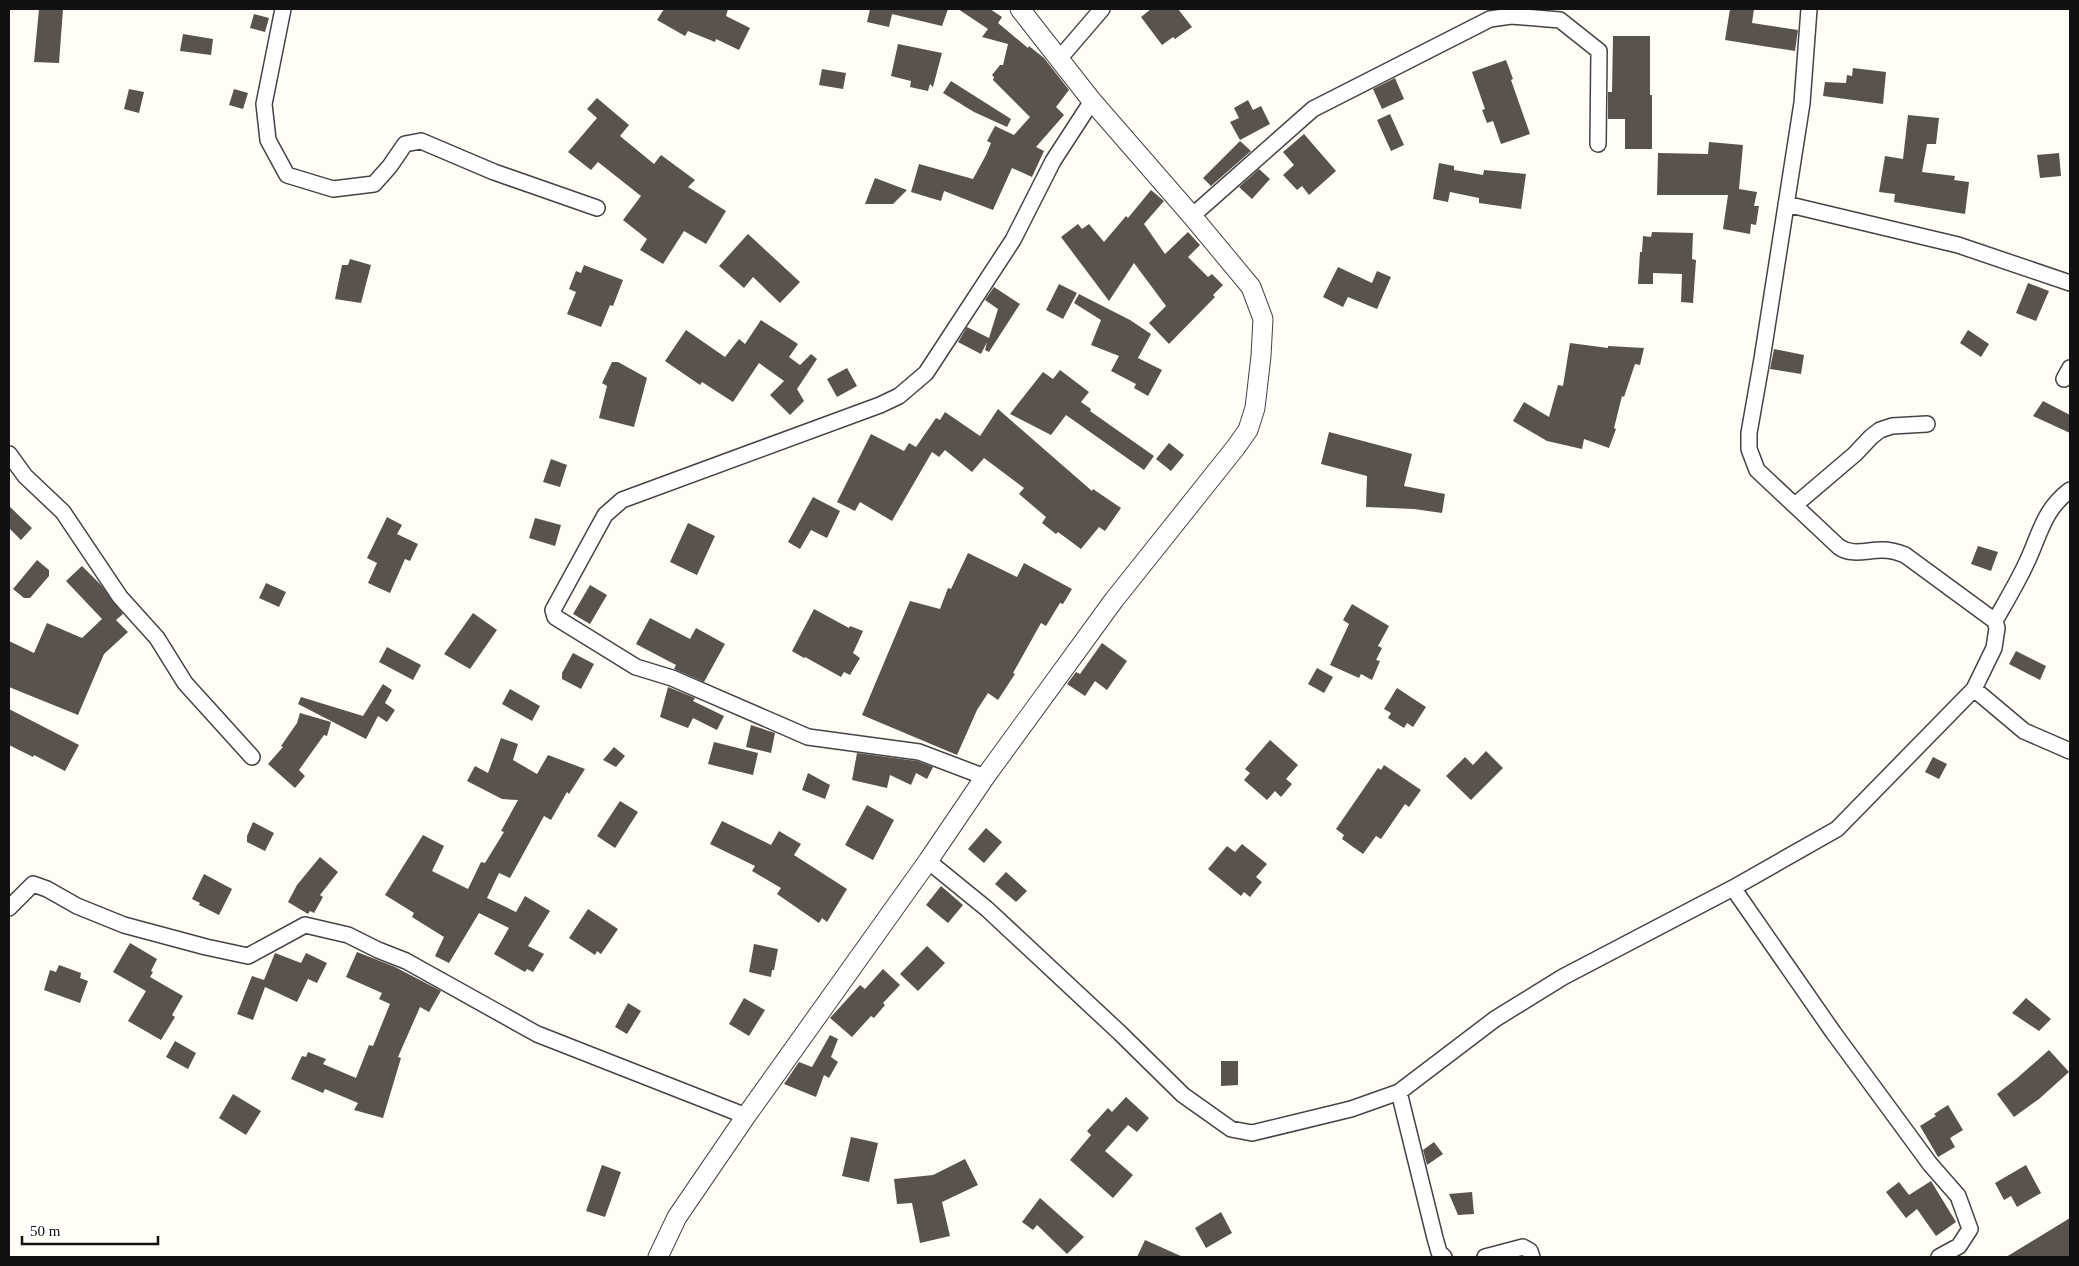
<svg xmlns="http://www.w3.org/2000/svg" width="2079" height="1266" viewBox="0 0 2079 1266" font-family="'Times New Roman',serif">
<rect width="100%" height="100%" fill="#fffdf5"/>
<path fill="#5a524d" d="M39,9H63L59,63L34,62Z
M664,9H728L726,16L750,28L739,50L716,39L715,42L688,31L685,36L657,20Z
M870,9H948L942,26L892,14L893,10L889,27L867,22Z
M958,9H990L1002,17L998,23L1028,48L1029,46L1044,58L1069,90L1056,107L1064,115L1036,147L1044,151L1032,177L1012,168L993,210L944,191L941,201L911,192L919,164L973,179L986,155L991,143L987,141L995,126L1014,135L1030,117L993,80L994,77L992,75L1000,65H1003L1008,44L982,37L988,29Z
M1151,9H1178L1192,27L1175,39L1173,37L1162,45L1141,17Z
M1730,9H1754L1752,23L1798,30L1795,51L1725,40Z
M254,14L269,18L265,32L250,28Z
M183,34L213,39L211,55L180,51Z
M1613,36H1650V95H1652V149H1625V119H1608V92H1612Z
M898,44L942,53L933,87L930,84L928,91L910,87L911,81L891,76Z
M1506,60L1513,79L1511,80L1530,134L1501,144L1493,121L1487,123L1482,110L1485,109L1472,72Z
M1853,68L1886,72L1883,104L1823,96L1825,82L1846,83L1847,75L1852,76Z
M822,69L846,73L843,89L819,85Z
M1395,78L1404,99L1382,109L1373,89Z
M951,81L1011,119L1007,127L974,112L943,93Z
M129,89L144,92L139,113L124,109Z
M234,89L248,93L243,109L229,105Z
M597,98L629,125L620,136L654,164L661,155L695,180L688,187L726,211L706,244L684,231L663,264L640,250L647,239L623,220L641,196L598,162L591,170L568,152L597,118L587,109Z
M1248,100L1253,110L1261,106L1270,124L1240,140L1230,122L1239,118L1234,108Z
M1390,114L1404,145L1391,151L1377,120Z
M1908,115L1939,118L1936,144H1927L1922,172L1955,176L1954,180L1969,182L1965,214L1894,202L1895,194L1879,192L1885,156L1903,159Z
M1304,134L1336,171L1309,195L1302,186L1297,190L1283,175L1294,165L1283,152Z
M1240,141L1251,151L1211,186L1203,178Z
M1709,142L1743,145L1739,189L1757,192L1754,206H1759L1756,225L1751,224L1750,234L1723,229L1728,195H1657L1658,153L1708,154Z
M2059,153L2061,176L2040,178L2037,155Z
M1439,163L1454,166V170L1483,175L1484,170L1526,174L1521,209L1479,203V198L1450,192L1448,202L1433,199Z
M1259,169L1270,179L1252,199L1239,187Z
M875,178L907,190L893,204H865Z
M1151,190L1164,201L1144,224L1165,254L1188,232L1200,245L1188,257L1208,277L1212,274L1223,285L1213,295L1215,297L1169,344L1149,323L1166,306L1134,263L1109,301L1061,237L1078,224L1082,229L1089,224L1104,242L1126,216L1128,218Z
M1652,232L1693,233L1692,259L1696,260L1693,303L1681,302L1682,274L1653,273V284H1638L1640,252H1642L1643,236L1651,237Z
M748,234L800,282L780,303L753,277L744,288L719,266Z
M350,259L371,265L361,303L335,299L342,265H348Z
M584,265L623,280L613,306L610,305L601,327L567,314L576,292L569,289L576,271L581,273Z
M1338,267L1372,283L1377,271L1391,277L1377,309L1348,297L1343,307L1323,297Z
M2028,283L2049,291L2036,321L2016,313Z
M1059,284L1077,293L1063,319L1046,310Z
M994,287L1020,304L989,352L985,350L987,342L981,354L958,342L967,327L989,338L998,309L985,300Z
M1079,294L1130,320L1151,334L1138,358L1162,370L1148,396L1134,388L1136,384L1111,371L1119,356L1091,345L1101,320L1074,303Z
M761,320L798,344L789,357L800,365L811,354L817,359L797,389L804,401L790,415L770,395L784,381L759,363L733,402L702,382L700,385L665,361L686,330L725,357L739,339L745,344Z
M1968,330L1989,344L1981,357L1960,343Z
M1570,343L1608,348V346L1644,348L1640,365L1635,364L1624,397L1622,396L1614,428L1616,429L1609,448L1584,439L1582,449L1547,441L1513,421L1524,402L1549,417L1558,385L1563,386Z
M1774,349L1804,355L1801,374L1770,369Z
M612,362H618L647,378L634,427L599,418L607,386L602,383Z
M847,368L857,386L837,397L827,379Z
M1060,370L1089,392L1081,402L1091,409L1090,411L1154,456L1144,470L1066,415L1051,435L1010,414L1043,372L1053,379Z
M2043,401L2070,415V433L2033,416Z
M998,409L1092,491L1093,489L1121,508L1105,531L1099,527L1081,549L1058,532L1056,534L1042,523L1046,517L1019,494L1024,488L984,458L972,472L945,450L939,457L932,452L892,521L860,502L855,511L837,502L871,434L904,451L909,443L916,447L936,418L940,420L945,412L980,436Z
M1329,432L1412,454L1404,486L1445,494L1442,513L1414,509L1366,507L1367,476L1321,464Z
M1169,443L1184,455L1171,471L1156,459Z
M551,459L567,465L560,487L543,482Z
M813,497L840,511L827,538L811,530L800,549L788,542Z
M9,506L32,528L21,540L9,528Z
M387,517L402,525L397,534L418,544L410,561L405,559L390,593L368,583L377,563L367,558Z
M535,518L561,525L555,546L529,538Z
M688,523L715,536L697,575L670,562Z
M1978,546L1998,552L1991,571L1971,564Z
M968,553L1017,577L1024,563L1072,589L1063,604L1060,603L1046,626L1041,623L1013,673L1015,674L998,700L988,693L977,710L957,755L862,715L910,601L940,609L948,588L951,589Z
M37,560L49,570V576L30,598H24L13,589Z
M82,566L101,585L123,614L116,620L128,632L104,654L78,715L9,687V641L34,653L47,623L82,638L102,619L66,581Z
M266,583L286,592L279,607L259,598Z
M590,585L607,595L590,624L573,614Z
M1352,604L1389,626L1378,646L1382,648L1376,660L1380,661L1372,680L1361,674L1359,678L1330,665L1349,624L1343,620Z
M814,609L849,628L850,626L863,631L853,653L860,658L850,675L844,672L841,677L805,657L804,658L792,651Z
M473,613L497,630L470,669L444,654Z
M650,618L690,639L696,628L725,644L704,682L674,669L676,665L636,644Z
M1102,643L1127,661L1107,690L1095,681L1085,696L1067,684L1076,672L1080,674Z
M387,647L421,665L413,680L379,662Z
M2016,651L2046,666L2040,680L2009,664Z
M573,653L594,664L581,689L562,679V673Z
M1317,668L1333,677L1324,693L1308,684Z
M383,684L392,690L385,703L395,710L387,722L378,716L366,739L298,704L301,697L363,716Z
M668,687L695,698L693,701L724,716L717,730L693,718L688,728L660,717Z
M1397,688L1426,707L1413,727L1407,723L1404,728L1388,718L1391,713L1384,709Z
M510,689L540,706L532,721L502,704Z
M9,709L79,745L65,771L34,755L33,757L9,745Z
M300,713L331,722L327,736L324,735L299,770L305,776L295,788L268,764L283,747L281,746L297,723Z
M751,725L775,733L771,753L746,747Z
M501,738L518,744L513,760L537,774L548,755L585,769L569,794L567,792L551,820L544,816L510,878L499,873L487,898L516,912L525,896L550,911L528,946L544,954L533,972L527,969L525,972L494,954L509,928L479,913L449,963L435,956L444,937L412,917L414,913L385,895L423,835L444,846L432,871L468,889L481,862L485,863L504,832L501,831L518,800L502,799L467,781L475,766L488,773Z
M1270,740L1298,765L1286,779L1292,784L1281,797L1275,791L1267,800L1244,780L1250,773L1245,769Z
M714,742L758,753L753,775L708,764Z
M614,747L625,756L616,767L603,760Z
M1486,751L1503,768L1471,800L1446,776L1465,757L1473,765Z
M857,753L917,761L933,767L927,779L916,773L911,785L890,775L887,788L852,780Z
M1933,757L1947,764L1939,779L1925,772Z
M1384,765L1421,790L1409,807L1405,804L1381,839L1376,836L1363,854L1342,839L1344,835L1336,829L1378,768L1381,770Z
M808,773L830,785L825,799L802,790Z
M620,801L638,812L615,848L597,836Z
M867,805L894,820L873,860L845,845Z
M722,821L771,845L779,831L801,844L794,855L847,889L827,922L822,918L819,923L777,894L781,888L752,871L755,866L710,844Z
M253,822L274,833L265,851L247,842V836Z
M986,828L1002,842L984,863L968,849Z
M1242,844L1267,864L1256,877L1262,882L1250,897L1244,892L1241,896L1208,869L1227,846L1235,852Z
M320,857L338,872L320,895L323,897L314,913L310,911L308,914L288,902L297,885Z
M1006,872L1027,891L1016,902L995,884Z
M204,874L232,889L219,915L199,905L200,903L192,899Z
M941,886L963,905L948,923L926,905Z
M588,909L618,929L601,954L597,951L595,955L569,938Z
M130,943L157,959L151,971L153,972L150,977L183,996L172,1015L175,1017L161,1040L128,1021L146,991L113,972Z
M754,944L778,949L774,970H772L771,977L749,972Z
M927,946L945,963L918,991L900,974Z
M357,952L395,967L441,991L429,1012L420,1007L398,1057L401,1058L383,1118L354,1110L358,1103L325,1089L323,1093L291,1079L302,1056L306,1057L308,1052L326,1059L323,1064L356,1078L369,1045L373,1046L390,1004L379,999L382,993L346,977Z
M275,953L301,963L306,953L327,963L317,983L308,979L297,1002L265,987L253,1020L237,1014L252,976L264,980Z
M59,965L81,973L80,978L88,981L80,1003L44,990L50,970L56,972Z
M883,969L900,985L883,1003L885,1005L874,1018L871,1016L852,1037L830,1018L860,985L865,989Z
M744,998L765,1010L749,1036L729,1024Z
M2026,998L2051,1019L2039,1031L2012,1013Z
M628,1003L641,1011L627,1034L615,1027Z
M830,1035L838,1039L831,1057L838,1062L829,1078L824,1075L816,1097L784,1084L799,1062L812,1067Z
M175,1041L196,1053L188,1069L166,1057Z
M2049,1050L2069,1072L2039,1099L2014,1117L1997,1094L2016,1079Z
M1221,1061H1238V1085L1221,1086Z
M233,1094L261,1111L246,1135L219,1118Z
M1126,1097L1149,1118L1137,1132L1128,1125L1105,1151L1133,1175L1113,1198L1070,1160L1091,1135L1087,1131L1108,1108L1112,1112Z
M1948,1105L1963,1130L1950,1138L1955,1147L1938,1157L1920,1126L1936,1116L1934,1114Z
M851,1137L878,1143L869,1182L842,1176Z
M1434,1142L1443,1154L1427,1165L1423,1150Z
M965,1159L978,1185L942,1202L950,1236L920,1243L912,1203L897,1204L894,1179L933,1175Z
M602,1165L621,1172L605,1217L586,1211Z
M2026,1165L2041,1193L2017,1207L2011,1196L2004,1200L1995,1183Z
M1931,1181L1956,1222L1936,1236L1917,1209L1906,1218L1886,1192L1899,1182L1909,1195Z
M1472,1192L1474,1214L1458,1215L1449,1194Z
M1040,1198L1084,1237L1067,1254L1037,1225L1033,1230L1022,1222Z
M1221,1212L1232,1233L1206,1248L1195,1228Z
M2070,1218V1257H2006Z
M1145,1240L1183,1257H1137Z"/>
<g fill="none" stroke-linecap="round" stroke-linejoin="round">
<g stroke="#444" stroke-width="18">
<path id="minor" d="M283,9L264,104L268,140L287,175L333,189L374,184L390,166L405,144L421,141L494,172L597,208
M1059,59L1102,9
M1786,204L1958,245L2070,283
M1192,216L1313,109L1490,19L1511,16L1560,20L1599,51L1598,144
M2064,379L2070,368
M9,454L25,476L63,512L120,597L157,638L185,683L252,757
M1795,505L1855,454L1871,437L1880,430L1892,426L1927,424
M1995,621C2005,603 2016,585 2025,566C2040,536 2042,511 2070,490
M1974,689L2024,731L2070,751
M985,777L919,752L808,737L672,678L636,667L555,617L553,610L605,515L622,500L880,405L899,396L926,373L1013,240L1053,161L1092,101
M928,861L987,909L1120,1033L1183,1095L1231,1129L1252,1133L1351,1109L1399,1092L1495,1019L1563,977L1733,888L1837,829L1974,689L1994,648L1997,628L1995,621L1905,555C1898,552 1890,550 1882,550C1867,550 1852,556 1839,547L1757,470L1749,449V433L1762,359L1802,103L1809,9
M1733,888L1833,1032L1930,1164L1958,1196L1970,1229L1959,1246L1939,1257
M9,908L33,884L47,889L77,906L124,925L206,947L248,956L305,925L348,935L378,950L406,961L537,1034L746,1116
M1399,1092L1435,1238L1439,1252L1444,1257
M1485,1257L1523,1247L1530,1251L1532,1257"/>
</g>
<g stroke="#444" stroke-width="21">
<path id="tertiary" d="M658,1257L677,1217L746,1116L928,861L985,777L1114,600L1236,447L1248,430L1255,408L1261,356L1263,319L1251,287L1192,216L1092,101L1020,9"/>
</g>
<use href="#minor" stroke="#fff" stroke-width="15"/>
<use href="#tertiary" stroke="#fff" stroke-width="19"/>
</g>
<rect width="2079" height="1266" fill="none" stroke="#111111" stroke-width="20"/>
<path d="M22 1236v8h136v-8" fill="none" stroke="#111111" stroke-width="2.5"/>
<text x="30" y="1236" font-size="15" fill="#111111" stroke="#ffffff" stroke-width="4" paint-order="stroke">50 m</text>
</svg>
